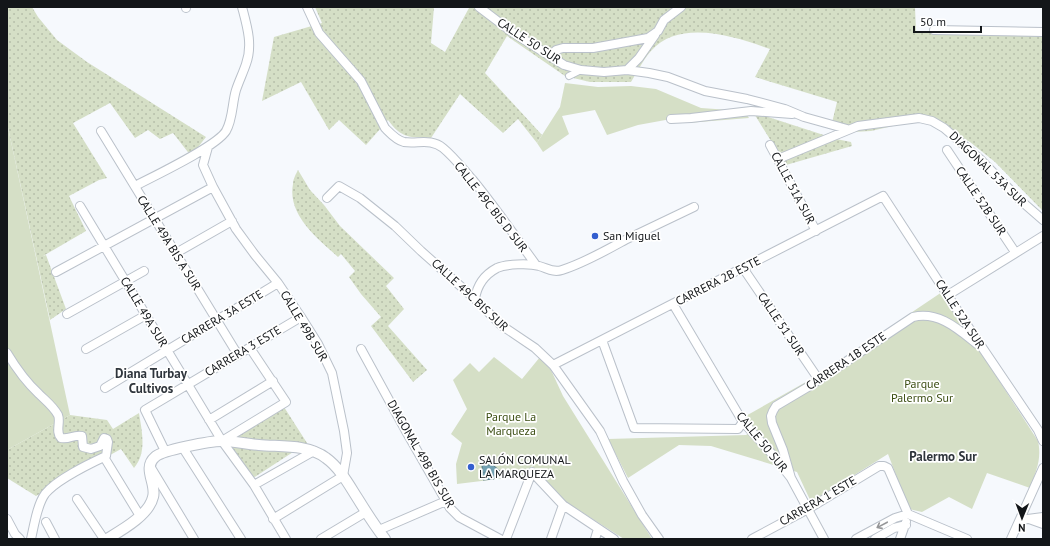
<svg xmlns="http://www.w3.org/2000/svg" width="1050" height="546" viewBox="0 0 1050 546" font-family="'PT Sans',sans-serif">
<defs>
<pattern id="grass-dots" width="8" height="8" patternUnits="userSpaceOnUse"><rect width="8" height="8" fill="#d5dfc6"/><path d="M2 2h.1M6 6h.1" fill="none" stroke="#b6bfaa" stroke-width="1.8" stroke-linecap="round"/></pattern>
<pattern id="water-ripples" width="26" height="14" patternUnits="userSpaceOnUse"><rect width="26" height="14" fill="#73a1b2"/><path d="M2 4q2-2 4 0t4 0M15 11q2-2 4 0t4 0" fill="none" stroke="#5d8290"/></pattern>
</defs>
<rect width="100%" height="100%" fill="#f6f9fd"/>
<path fill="url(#grass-dots)" d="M7,7H32L38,17L57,40L87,62L206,137L191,156L173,133L160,139L148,130L135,138L110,103L73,123L107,178L99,180L69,196L86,231L43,256L46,255L66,309L50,320L7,123Z
M315,7H434L431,43L445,52L469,8V7H915L916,31L1043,36V211L995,162L970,142L950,131L933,124L920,122L906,123L871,131L853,132L831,127L837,102L755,77L770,49C736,37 680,18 651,51C643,60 637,72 631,82H590L565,76L507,36L485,73L542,135L537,143L518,119L503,133L460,94L431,138C410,137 402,139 388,120L366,145L339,120L329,130L301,82L262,101L274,37L322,23Z
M753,112L836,139L851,142L852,146L786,165Z
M298,170L310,190L324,205L340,226L394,278L386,286L404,309L388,326L427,370L413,382L371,326L381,317L361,294L349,277L355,271L341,254L338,257C318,239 287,215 293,184C293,179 296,174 298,170Z
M284,407L307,443L250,480L227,443Z
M139,413C142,432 147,453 134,468L121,449L36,496L7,478V450L70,415L107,420L113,429Z"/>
<path fill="#d5dfc6" d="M565,83L598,87L631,86L656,89L701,108L744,111L749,118L687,123L671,119L638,125L607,135L595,110L562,116L569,134L543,152L537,143L560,107Z
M7,123L70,415L7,450Z
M942,292L1038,441C1042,459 1036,471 1030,488L987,473L972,509L949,497L922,512L909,509L888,454L811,502L797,472L711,446L679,445L628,478L608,439L746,435L754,430L744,417L820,374Z
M494,357L522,379L540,357L551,370L563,396L652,539H624L566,502L532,466L523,476L457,484L456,464L462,443L451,434L467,409L453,380L470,363L479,372Z"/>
<path fill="url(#water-ripples)" stroke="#567784" d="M482,465H493L500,471L494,479L483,480Z"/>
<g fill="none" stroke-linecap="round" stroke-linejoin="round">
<g stroke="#bac1ca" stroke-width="8">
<path id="pedestrian" d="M569,76L581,70"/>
</g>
<g stroke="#bac1ca" stroke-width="10">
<path id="minor" d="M186,7V8
M307,7L319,33L361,81L385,128C390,133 396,140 404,142C418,144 431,138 443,148C454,157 463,169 472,179C495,207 515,236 536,265
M479,7L512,32L564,65L581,70L604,72L627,70L649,73L668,77L705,91L747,99L785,109L804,117L847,129
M934,30L1043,32
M550,56L556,50L563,48H593L648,38L658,31L664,20L681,7
M627,70L639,58L655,35
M671,119L691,118L751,111L792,114
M101,131L238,355
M770,145L816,231
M208,147L203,165L213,187L236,229L255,255L278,283L301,317L318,344L332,373L344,431L347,453L343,476L273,519
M947,150L1015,252
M778,159L858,126L919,118L932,121L944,128L980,159L1020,200L1043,220
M135,186C154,176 216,147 226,131C233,119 232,103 236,90C239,81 243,73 246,64C253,45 247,26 242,7
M327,198L339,186L360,198L395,226L421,251L475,299L501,325L535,348L553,365L600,431L623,481L642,515L659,539
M80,206L222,441L254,485L286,539
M176,253L232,221
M743,268L819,380
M56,272L213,187
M948,295L1043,236
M475,299C477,285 484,275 497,268C506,264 529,263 539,266C547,268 553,273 562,270C584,263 605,251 625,240C648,229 671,218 694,207
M673,304L743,422L772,454L791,478L824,539
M67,314L144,271
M602,340L634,428L738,429L743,422
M86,349L146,315
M361,349L407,433L450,508L459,517L500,539
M7,353C16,368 26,382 39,394C46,401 53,406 58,415C61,422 55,432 61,438C69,440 74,434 82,436L83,447L91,449L100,446L104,438L107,439L108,442L106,456C89,464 57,479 45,494C37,505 34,526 31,539
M553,365L883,196L967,325L1038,430L1043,441
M105,388L278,283
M209,420L273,381
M222,441L286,402L250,348
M183,448L241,539
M165,451L145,410L301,317
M104,457L140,516
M150,466L194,539
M791,478L783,450L772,423L771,416L773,411L776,406L808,387L913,317C939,311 958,329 977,344
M254,485L314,451
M77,499L104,539
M908,514L967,539
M7,519L15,534L20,539
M1029,519L1043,524
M1020,520L1043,517
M46,522L55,539
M379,530L446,501
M321,539L366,512
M506,539L532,472L563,505L614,539
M551,539L563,505
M595,539L598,529
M752,539L808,509L879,466H884L888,468L908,514
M856,539L895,518L908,514
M875,539L894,528L906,525
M900,539L906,522
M1011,539L1043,468"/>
</g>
<g stroke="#bac1ca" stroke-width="12">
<path id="tertiary" d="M107,539C122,530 149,515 153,497C157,484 142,468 155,457C162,450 211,441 222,441C234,441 247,444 259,445C280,447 308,444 326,458C340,468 349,485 358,499C366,512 375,526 385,539"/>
</g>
<use href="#pedestrian" stroke="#fff" stroke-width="6"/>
<use href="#minor" stroke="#fff" stroke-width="8"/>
<use href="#tertiary" stroke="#fff" stroke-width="10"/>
</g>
<defs><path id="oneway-shaft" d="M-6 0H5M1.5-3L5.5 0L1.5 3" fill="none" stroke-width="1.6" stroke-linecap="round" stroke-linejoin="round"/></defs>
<use stroke="#959698" href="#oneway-shaft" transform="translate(882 525) rotate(152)"/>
<g fill="#345fcf" stroke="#fff" stroke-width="1.5">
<circle cx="595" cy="236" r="4"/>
<circle cx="471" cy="467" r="4"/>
</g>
<g text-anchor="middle" stroke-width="3.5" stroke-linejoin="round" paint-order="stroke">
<g font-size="12" fill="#131619" stroke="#fff">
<text transform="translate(529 41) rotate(33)" y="4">CALLE 50 SUR</text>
<text transform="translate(988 169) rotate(44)" y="4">DIAGONAL 53A SUR</text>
<text transform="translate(793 188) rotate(62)" y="4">CALLE 51A SUR</text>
<text transform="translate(981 201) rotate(56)" y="4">CALLE 52B SUR</text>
<text transform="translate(491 207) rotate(52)" y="4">CALLE 49C BIS D SUR</text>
<text transform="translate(169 243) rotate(58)" y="4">CALLE 49A BIS A SUR</text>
<text transform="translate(718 281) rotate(-27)" y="4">CARRERA 2B ESTE</text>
<text transform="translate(470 295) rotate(43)" y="4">CALLE 49C BIS SUR</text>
<text transform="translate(144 312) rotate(59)" y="4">CALLE 49A SUR</text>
<text transform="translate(960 314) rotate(57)" y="4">CALLE 52A SUR</text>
<text transform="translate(222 317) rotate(-31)" y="4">CARRERA 3A ESTE</text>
<text transform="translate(781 324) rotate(56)" y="4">CALLE 51 SUR</text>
<text transform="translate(304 326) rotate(59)" y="4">CALLE 49B SUR</text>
<text transform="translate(243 351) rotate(-31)" y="4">CARRERA 3 ESTE</text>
<text transform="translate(846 361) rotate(-34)" y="4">CARRERA 1B ESTE</text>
<text transform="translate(762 442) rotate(51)" y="4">CALLE 50 SUR</text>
<text transform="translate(421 454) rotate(60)" y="4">DIAGONAL 49B BIS SUR</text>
<text transform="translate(818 501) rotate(-30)" y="4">CARRERA 1 ESTE</text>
</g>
<g font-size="12" fill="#131619" stroke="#fff" text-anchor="start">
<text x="603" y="240">San Miguel</text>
<text x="479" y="464">SALÓN COMUNAL<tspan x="479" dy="14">LA MARQUEZA</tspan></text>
</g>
<g font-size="12" fill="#3a4c11" stroke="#fff">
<text x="922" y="388">Parque<tspan x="922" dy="14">Palermo Sur</tspan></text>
<text x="511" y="421">Parque La<tspan x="511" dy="14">Marqueza</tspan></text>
</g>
<g font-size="13" font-weight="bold" fill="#2f353c" stroke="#fff">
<text x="151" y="378">Diana Turbay<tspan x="151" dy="15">Cultivos</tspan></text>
<text x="943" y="461">Palermo Sur</text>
</g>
</g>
<rect width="1050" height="546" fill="none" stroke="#131619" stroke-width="16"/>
<g transform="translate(1022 518) rotate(181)" stroke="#ffffff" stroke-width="3" paint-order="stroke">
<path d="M0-3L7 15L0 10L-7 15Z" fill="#131619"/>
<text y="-6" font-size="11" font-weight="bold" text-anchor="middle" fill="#131619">N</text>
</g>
<path d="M914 26v6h67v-6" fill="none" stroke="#131619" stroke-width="2"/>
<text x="920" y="26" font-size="12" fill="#131619" stroke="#ffffff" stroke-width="3" paint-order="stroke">50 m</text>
</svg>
